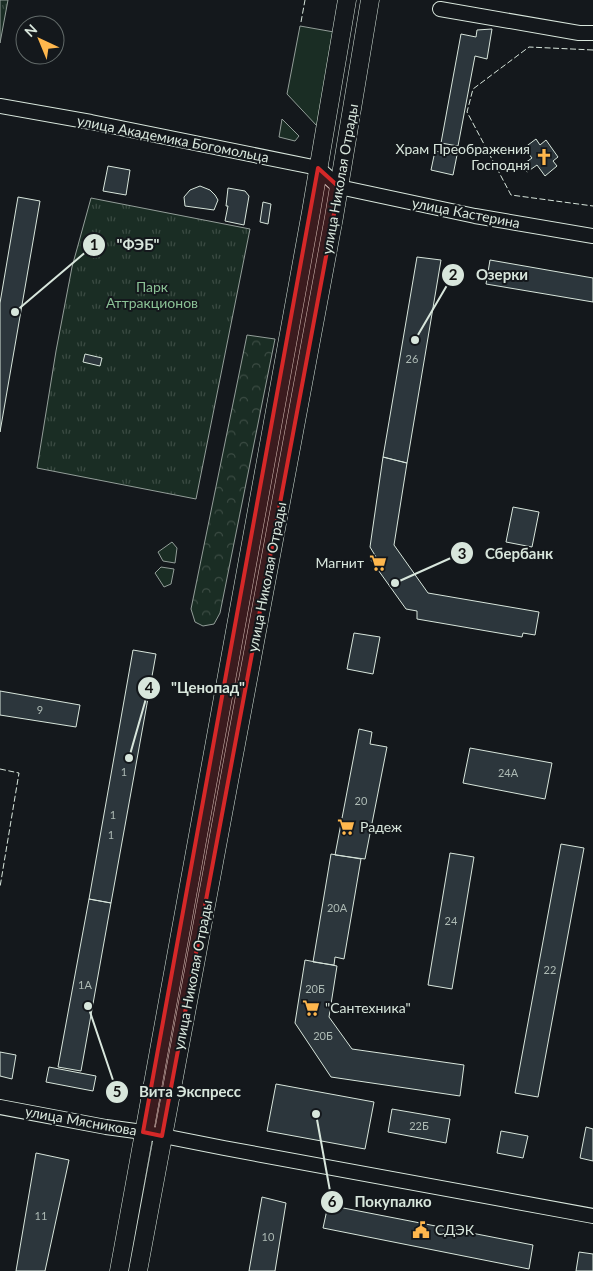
<svg xmlns="http://www.w3.org/2000/svg" width="593" height="1271" viewBox="0 0 593 1271" font-family="Lato,sans-serif">
<defs>
<pattern id="forest-crowns" width="20" height="18" patternUnits="userSpaceOnUse" patternTransform="scale(1.25)"><rect width="20" height="18" fill="#1a2d24"/><path d="M2 6a3 3 0 1 1 6 0M12 15a3 3 0 1 1 6 0" fill="none" stroke="#3b4b43"/></pattern>
<pattern id="park-tufts" width="24" height="20" patternUnits="userSpaceOnUse" patternTransform="scale(1.25)"><rect width="24" height="20" fill="#1a2d24"/><path d="M3 7l-1-3M5 7V3M7 7l1-3M15 17l-1-3M17 17v-4M19 17l1-3" fill="none" stroke="#3b4b43"/></pattern>
</defs>
<rect width="100%" height="100%" fill="#14181c"/>
<path fill="#1a2d24" stroke="#939e99" d="M300,26L334,32L317,126L287,94Z
M282,119L299,136L295,141L279,137Z
M172,542L177,548L175,563L163,561L158,552Z
M161,567L174,569L171,584L164,587L155,573Z"/>
<path fill="url(#forest-crowns)" stroke="#939e99" d="M247,335L275,339L220,613L214,624L203,626L195,622L191,609Z"/>
<path fill="url(#park-tufts)" stroke="#939e99" d="M0,0H8L0,43Z
M91,198L250,229L196,499L37,468L56,351L72,267Z"/>
<path fill="#2c363c" stroke="#d8e6dc" d="M492,29L487,59L475,56L458,146L441,143L461,34L476,37L477,30Z
M536,139L540,145L546,140L558,157L553,161L557,166L545,176L537,165L527,172L522,165L532,158L524,148Z
M435,151L457,155L453,175L431,170Z
M108,166L130,170L126,195L103,191Z
M200,186L210,190L215,195L218,200L214,210L185,206L184,197L190,190Z
M228,188L245,191L249,196L244,225L225,221L228,206H226Z
M18,197L40,201L0,432V303Z
M263,202L271,204L268,224L260,222Z
M417,257L441,260L407,463L383,457Z
M490,260L593,278V302L486,284Z
M85,354L102,358L100,366L83,362Z
M383,457L407,463L394,545L428,593L539,612L535,635L523,633L522,637L417,619V611L406,609L371,560L376,557L370,547Z
M513,507L539,512L532,547L506,542Z
M354,633L380,637L373,674L347,669Z
M133,650L156,654L111,903L89,899Z
M0,691L80,705L76,727L0,715Z
M359,729L372,732L370,744L387,747L365,859L335,855Z
M470,748L552,763L545,799L463,783Z
M561,844L584,848L538,1097L515,1093Z
M450,853L474,857L452,989L428,985Z
M331,854L361,859L344,959L335,957L334,965L313,962Z
M89,899L111,903L81,1071L58,1067Z
M305,960L337,966L329,1017L352,1049L464,1065L460,1096L331,1077L295,1023Z
M0,1052L16,1055L12,1079L0,1076Z
M49,1067L96,1076L93,1091L46,1082Z
M276,1084L374,1102L365,1149L267,1131Z
M392,1109L450,1119L446,1143L388,1132Z
M586,1127L593,1129V1161L580,1158Z
M501,1131L528,1136L523,1158L497,1153Z
M36,1153L69,1160L45,1271H16Z
M262,1197L286,1203L275,1271H249Z
M328,1205L533,1245L529,1269L323,1228Z
M579,1252L593,1254V1271H576Z"/>
<g fill="none" stroke-linecap="round" stroke-linejoin="round">
<g stroke="#d8e6dc" stroke-width="16">
<path id="minor" d="M440,9L579,33H593
M0,106L91,122L318,168L339,187L475,216L593,236
M0,1107L106,1127L143,1132L224,1148L593,1216"/>
</g>
<g stroke="#d8e6dc" stroke-width="19">
<path id="major" d="M119,1271L311,212L347,0
M138,1271L334,217L370,0"/>
</g>
<use href="#minor" stroke="#14181c" stroke-width="14"/>
<use href="#major" stroke="#14181c" stroke-width="18"/>
<path stroke="#d8e6dc" stroke-width="1" stroke-dasharray="6 2.5" stroke-linecap="butt" d="M301,22L305,0
M593,50L529,47L473,89L467,112L511,195L593,206
M0,769L19,773L0,887"/>
</g>
<path fill="#d62828" fill-opacity="0.2" stroke="#d62828" stroke-width="4" stroke-linejoin="round" d="M318,168L339,187L162,1136L143,1132Z"/>
<defs>
<g id="church-bare" transform="scale(1.35)"><path d="M-1.2-6h2.4v3.5h3.3v2.4h-3.3V6h-2.4V-.1h-3.3v-2.4h3.3Z" fill="#ffb74d" stroke="#14181c" stroke-width="2.5" paint-order="stroke"/></g>
<g id="supermarket-bare" transform="scale(1.35)"><path d="M-6-5.5h2.5l.6 2H6L4.5 2H-2.5L-4.4-4H-6ZM-1.5 3.2a1.3 1.3 0 1 0 .1 0ZM3 3.2a1.3 1.3 0 1 0 .1 0Z" fill="#ffb74d" stroke="#14181c" stroke-width="2.5" paint-order="stroke"/></g>
<g id="civic-bare" transform="scale(1.35)"><path d="M-.6-6.5H3V-4.5H.6V-3L4-1V1h2V6H-6V1h2V-1L-.6-3ZM-1.2 2.5V6h2.4V2.5Z" fill="#ffb74d" stroke="#14181c" stroke-width="2.5" paint-order="stroke"/></g>
</defs>
<g fill-rule="evenodd">
<use href="#church-bare" x="544" y="157"/>
<use href="#supermarket-bare" x="378" y="563"/>
<use href="#supermarket-bare" x="346" y="827"/>
<use href="#supermarket-bare" x="311" y="1008"/>
<use href="#civic-bare" x="421" y="1230"/>
</g>
<g text-anchor="middle" stroke-width="4" stroke-linejoin="round" paint-order="stroke">
<g font-size="11" fill="#adbab4">
<text x="412" y="363">26</text>
<text x="40" y="714">9</text>
<text x="124" y="776">1</text>
<text x="508" y="777">24А</text>
<text x="361" y="805">20</text>
<text x="113" y="819">1</text>
<text x="111" y="839">1</text>
<text x="337" y="912">20А</text>
<text x="451" y="925">24</text>
<text x="550" y="974">22</text>
<text x="85" y="989">1А</text>
<text x="315" y="993">20Б</text>
<text x="323" y="1040">20Б</text>
<text x="419" y="1130">22Б</text>
<text x="41" y="1220">11</text>
<text x="268" y="1241">10</text>
</g>
<g font-size="14" fill="#d8e6dc" stroke="#14181c">
<text transform="translate(173 139) rotate(11)" y="5">улица Академика Богомольца</text>
<text transform="translate(340 179) rotate(-80)" y="5">улица Николая Отрады</text>
<text transform="translate(466 213) rotate(11)" y="5">улица Кастерина</text>
<text transform="translate(267 577) rotate(-79)" y="5">улица Николая Отрады</text>
<text transform="translate(193 975) rotate(-79)" y="5">улица Николая Отрады</text>
<text transform="translate(81 1121) rotate(10)" y="5">улица Мясникова</text>
</g>
<g font-size="14" fill="#d8e6dc" stroke="#14181c" text-anchor="start">
<text x="530" y="154" text-anchor="end">Храм Преображения<tspan x="530" dy="16">Господня</tspan></text>
<text x="364" y="568" text-anchor="end">Магнит</text>
<text x="360" y="832">Радеж</text>
<text x="325" y="1013">"Сантехника"</text>
<text x="435" y="1235">СДЭК</text>
</g>
<g font-size="14" fill="#8ac095" stroke="#14181c">
<text x="152" y="292">Парк<tspan x="152" dy="16">Аттракционов</tspan></text>
</g>
</g>
<path fill="none" stroke="#d8e6dc" stroke-width="2" d="M15 312L94 245M415 340L453 275M395 583L462 553M129 758L149 688M88 1006L117 1092M316 1114L332 1202"/>
<g fill="#d8e6dc" stroke="#14181c" stroke-width="2">
<circle cx="15" cy="312" r="5"/>
<circle cx="415" cy="340" r="5"/>
<circle cx="395" cy="583" r="5"/>
<circle cx="129" cy="758" r="5"/>
<circle cx="88" cy="1006" r="5"/>
<circle cx="316" cy="1114" r="5"/>
<circle cx="94" cy="245" r="12"/>
<circle cx="453" cy="275" r="12"/>
<circle cx="462" cy="553" r="12"/>
<circle cx="149" cy="688" r="12"/>
<circle cx="117" cy="1092" r="12"/>
<circle cx="332" cy="1202" r="12"/>
</g>
<g font-size="15" text-anchor="middle" font-weight="bold" fill="#111">
<text x="94" y="250">1</text>
<text x="453" y="280">2</text>
<text x="462" y="559">3</text>
<text x="149" y="693">4</text>
<text x="117" y="1097">5</text>
<text x="332" y="1207">6</text>
</g>
<g font-size="15" text-anchor="middle" font-weight="bold" fill="#d8e6dc" stroke="#14181c" stroke-width="4" stroke-linejoin="round" paint-order="stroke">
<text x="138" y="250">"ФЭБ"</text>
<text x="502" y="280">Озерки</text>
<text x="519" y="559">Сбербанк</text>
<text x="208" y="693">"Ценопад"</text>
<text x="190" y="1097">Вита Экспресс</text>
<text x="393" y="1207">Покупалко</text>
</g>
<g transform="translate(40 40) rotate(316)"><circle r="24" fill="#14181c" stroke="#626a69"/>
<path d="M0-4L9 19L0 12L-9 19Z" fill="#ffb74d"/>
<text y="-8" font-size="14" font-weight="bold" text-anchor="middle" fill="#d8e6dc">N</text>
</g>
</svg>
